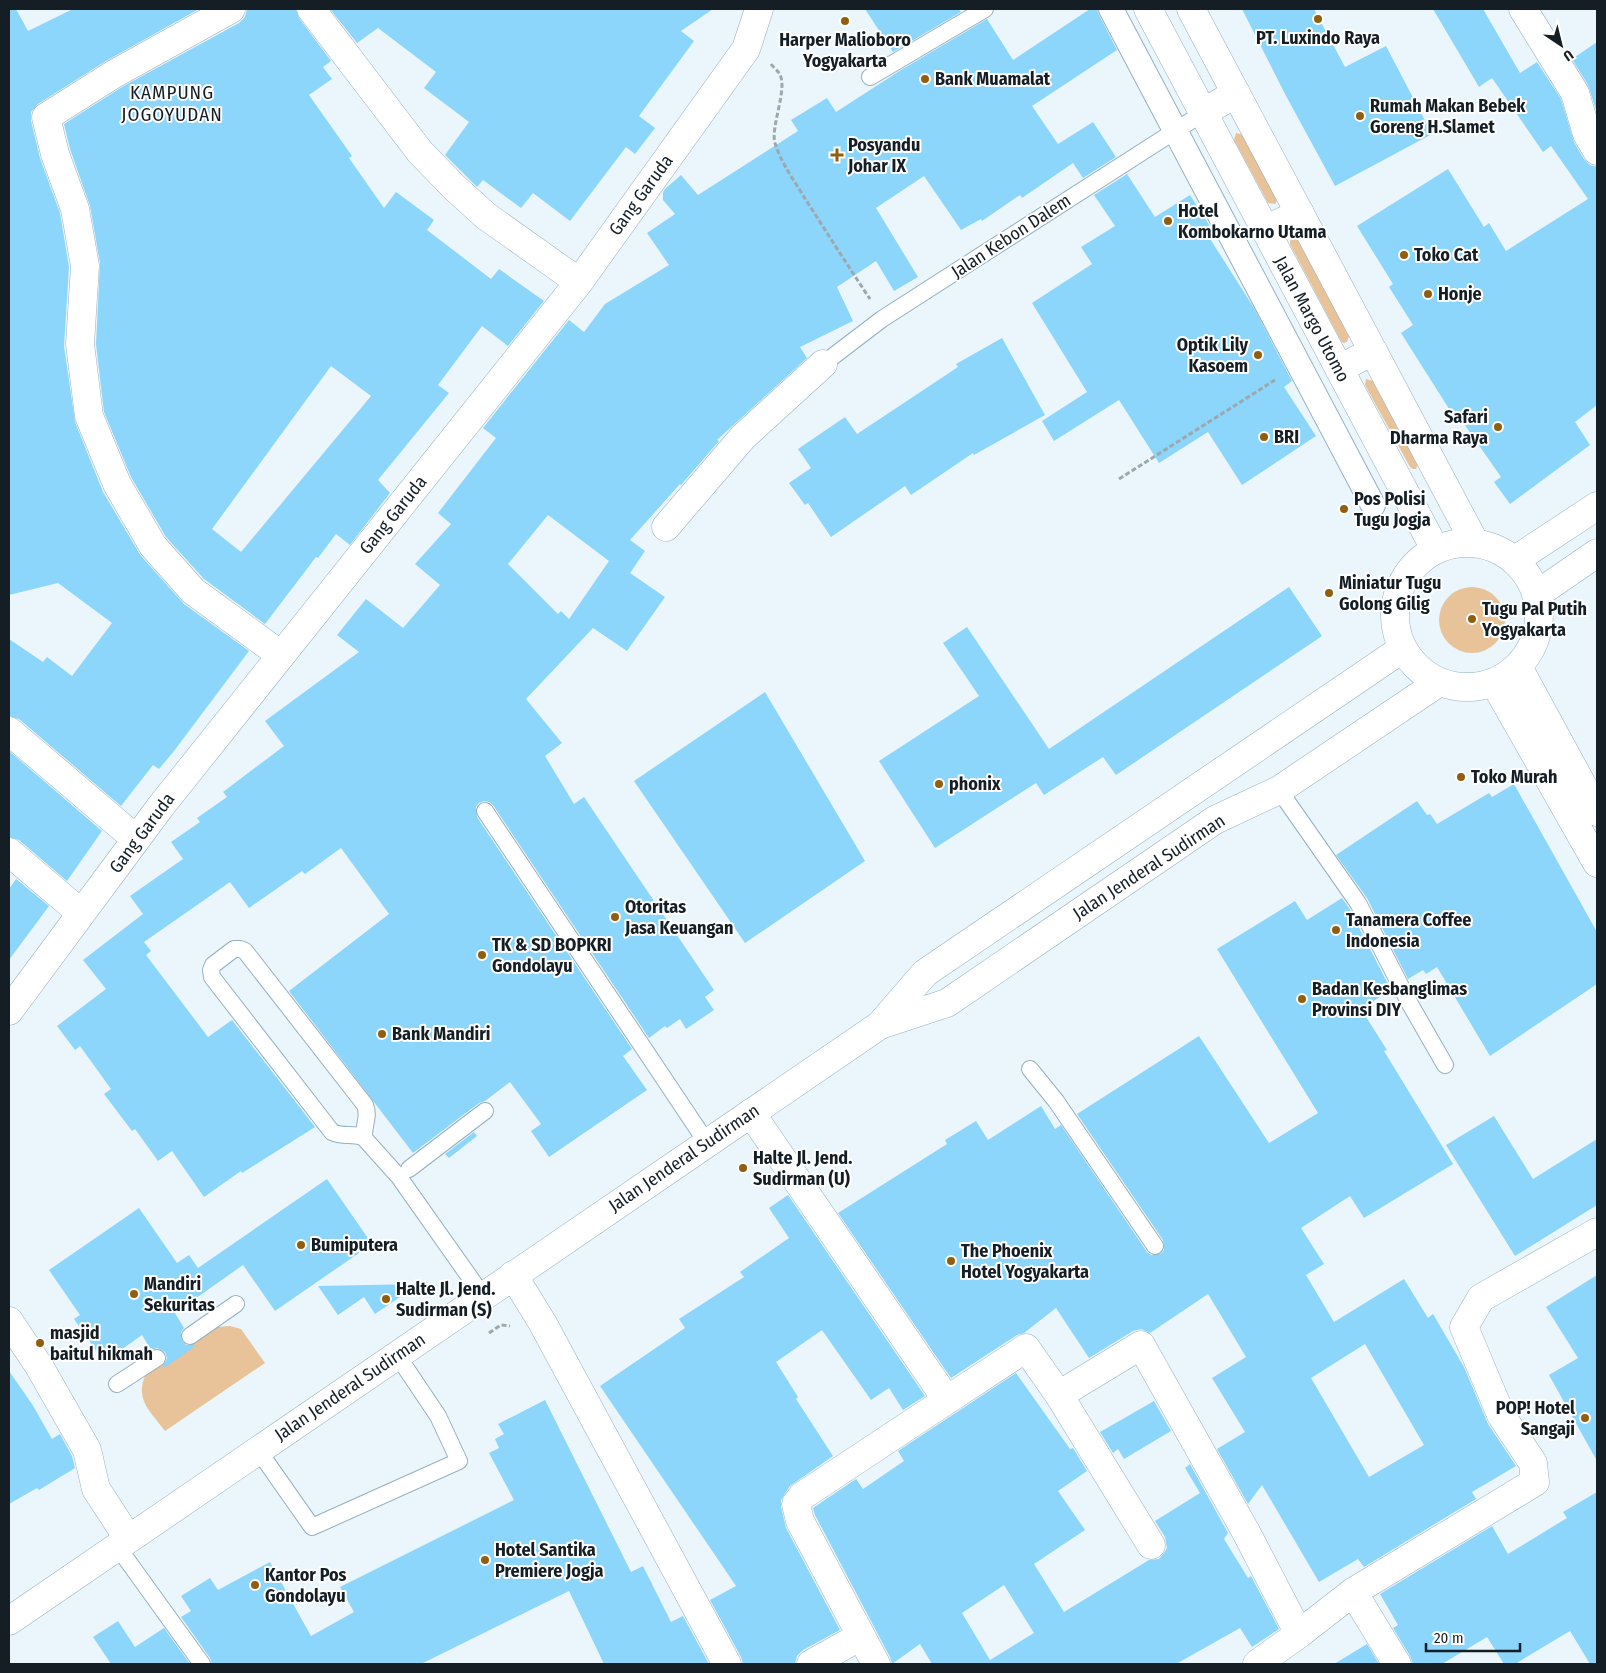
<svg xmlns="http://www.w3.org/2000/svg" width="1606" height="1673" viewBox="0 0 1606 1673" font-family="'Fira Sans Condensed',sans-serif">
<rect width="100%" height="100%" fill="#ebf6fc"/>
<path fill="#e8c399" d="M1236,133L1244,135L1278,198L1275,204L1268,203L1234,140Z
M1293,238L1300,239L1349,336L1347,342L1343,343L1341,341L1290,244V241Z
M1366,379L1373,381L1418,463L1416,469H1413L1410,467L1365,385Z
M1439 620a33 33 0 1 1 66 0a33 33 0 1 1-66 0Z
M230,1326L241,1329L265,1363L165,1431C151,1412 135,1400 145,1376L217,1327Z"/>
<path fill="#8cd5fb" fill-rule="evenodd" d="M9,9H16L28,31L73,9H199L106,61L38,104L31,112V121L40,158L60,213L69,267L64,346L75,422L103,492L141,556L184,604L249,651L174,751L159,769L153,765L121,806L19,719L9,716V639L43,662L47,657L72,676L112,623L58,583L9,595Z
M247,9H296L299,18L331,61L323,67L332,79L309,95L352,156L349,158L384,208L396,192L434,220L427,230L491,279L499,269L544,301L508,346L482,326L438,385L449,393L378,480L390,493L350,545L336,534L318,558L316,557L265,624L204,579L166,537L131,477L104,412L96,344L100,263L90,206L70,149L64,124L122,87L239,23L245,17ZM331,366L371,396L241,552L212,529Z
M330,9H713L681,31L694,41L639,116L655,128L635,154L626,147L570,221L533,193L521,208L483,180L477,187L445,155L469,122L424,88L436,72L378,28L357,43Z
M865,9H959L961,12L893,52Z
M1090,9H1097L1099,15L1117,50L1032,106L1058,144L1093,122L1116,157L1083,178L1073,163L1022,198L1020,195L982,221L981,219L961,230L924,176L876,208L918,277L894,291L876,261L837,287L853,321L800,347L807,358L717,440L719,441L681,485L680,484L630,540L645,551L630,573L665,597L627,651L593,628L526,699L562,743L545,756L574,804L584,797L714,990L705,997L714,1010L686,1029L680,1019L667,1028L665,1026L649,1038L493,805L489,802L484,801L479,803L476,807L477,817L632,1049L623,1056L647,1090L549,1157L531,1131L541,1124L510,1082L485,1101L479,1103L413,1153L289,991L389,914L341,848L305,874L302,871L249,908L230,882L144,942L151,951L146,955L208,1037L232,1020L315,1127L242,1173L241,1171L204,1197L172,1151L158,1161L135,1129L132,1131L104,1094L111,1089L80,1046L75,1050L57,1026L106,989L83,960L143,914L130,896L183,859L171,842L200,822L197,818L227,797L223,792L284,746L265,721L359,652L337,635L366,599L403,628L440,585L415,564L451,524L438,513L496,438L483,428L569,320L584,332L605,304L669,265L647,233L675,214L663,200V192L665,189L681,175L698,195L798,131L791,120L827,98L836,112L901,70L987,19L1013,60ZM548,515L609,561L569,619L561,611L558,614L508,564Z
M1242,9H1314L1345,67L1386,46L1432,134L1335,186L1285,94Z
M1433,9H1483L1520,73L1537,62L1561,99L1574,142L1584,159L1590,165L1597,167V405L1575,422L1590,445L1510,504L1494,482L1501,477L1462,421L1458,423L1401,333L1413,325L1389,287L1393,284L1357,226L1448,169L1484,227L1489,223L1506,251L1588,199L1551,146L1543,152L1492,78L1479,87Z
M1597,42V113L1588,85L1572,59Z
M1127,174L1155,217L1190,195L1213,231L1207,234L1254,308L1292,381L1284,387L1316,436L1242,485L1208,432L1159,463L1119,400L1054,441L1042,421L1087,392L1032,303L1092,264L1081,247L1115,226L1094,195Z
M1002,338L1045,415L974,455L973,453L911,495L905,486L831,537L808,503L805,505L789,483L811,468L798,449L845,417L857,434L958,367L956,364Z
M1289,587L1322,636L1116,775L1103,757L1044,795L1036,783L935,848L879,761L979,696L943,643L967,627L1049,749Z
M765,692L865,861L745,943L634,781Z
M9,751L102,831L67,881L19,840L9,837Z
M1514,784L1597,932V984L1490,1056L1437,967L1426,974L1423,970L1408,979L1367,898L1336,855L1417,801L1427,815L1430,814L1437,824L1489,793L1492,797Z
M16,879L49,906L9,960V889Z
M1342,898L1349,908L1391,990L1361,1009L1387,1050L1384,1051L1453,1164L1364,1218L1350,1196L1301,1228L1324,1264L1306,1275L1334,1322L1404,1279L1428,1318L1433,1314L1464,1367L1488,1424L1516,1466L1472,1492L1476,1499L1364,1567L1358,1559L1319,1582L1262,1485L1248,1504L1217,1449L1245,1432L1212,1378L1246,1357L1208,1294L1150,1333L1141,1329L1133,1331L1089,1358L1056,1308L1024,1333L1017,1335L951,1378L838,1213L947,1144L945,1140L976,1121L988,1140L1041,1106L1055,1129L1061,1125L1147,1252L1151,1255L1160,1254L1164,1250L1163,1240L1077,1114L1199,1036L1269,1143L1318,1113L1217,949L1295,901L1307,920ZM1365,1344L1424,1445L1369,1477L1311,1378Z
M1494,1116L1533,1179L1597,1139V1205L1515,1256L1446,1145Z
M474,1132L477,1136L449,1158L445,1154Z
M327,1179L372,1244L275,1311L243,1265L175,1313L184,1328L181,1332L182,1341L186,1345H197L164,1368L163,1366L167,1358L165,1352L157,1348L151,1350L142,1335L104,1362L74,1319L80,1315L49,1270L139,1208L177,1263L189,1255L198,1268Z
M788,1195L925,1396L903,1410L889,1388L871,1400L822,1330L776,1362L798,1397L796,1399L833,1456L790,1486L781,1500V1507L786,1528L840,1630L803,1650L797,1656L795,1664H743L741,1657L710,1600L736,1586L600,1386L685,1328L679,1319L744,1277L740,1272L789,1238L769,1208Z
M1597,1275V1461L1549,1375L1578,1358L1546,1307Z
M419,1284L375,1314L364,1297L338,1315L318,1286Z
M9,1371L32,1404L52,1439L60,1434L72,1456L75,1468L39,1490L37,1488L9,1504Z
M1016,1373L1070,1449L1073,1448L1087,1471L1058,1491L1085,1530L1034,1564L1064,1612L1149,1560L1159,1559L1164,1553L1167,1548L1165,1537L1155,1521L1200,1493L1185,1468L1190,1464L1228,1533L1224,1539L1248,1578L1251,1576L1279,1629L1252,1647L1240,1628L1176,1664H932L920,1644L892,1664L890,1657L815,1515L813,1508L856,1479L863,1489L904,1461L898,1451ZM1004,1585L1034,1633L990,1660L962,1613Z
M545,1400L631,1572L643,1566L671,1622L683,1616L709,1664H604L569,1591L421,1664H212L210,1658L181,1617L191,1611L181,1596L210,1578L218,1590L270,1562L311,1636L354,1612L340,1587L514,1500L489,1453L499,1448L495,1439L504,1434L498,1424Z
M1154,1401L1171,1431L1124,1459L1118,1449L1113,1453L1100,1432Z
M1597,1492V1664H1590L1570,1631L1515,1664H1504L1487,1637L1442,1664H1413L1410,1656L1393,1628L1398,1625L1380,1594L1492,1526L1508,1554L1567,1518L1563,1512Z
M118,1621L135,1647L164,1628L190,1664H110H111L93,1637Z
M1367,1644L1379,1664H1334Z"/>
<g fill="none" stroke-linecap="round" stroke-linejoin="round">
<g stroke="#95b0bf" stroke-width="18">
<path id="service" d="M870,77L985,9
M823,364L882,319L1203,113
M1279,790L1358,903L1410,1004L1445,1065
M485,811L707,1143
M1030,1069L1056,1101L1155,1246
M364,1138C354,1132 343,1138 332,1132L212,977L211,970L213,965L234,949H240L245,951L365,1105C370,1117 363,1125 364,1138L399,1177L483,1296
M409,1169L485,1111
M190,1336L236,1304
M117,1384L157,1358
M258,1450L312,1527L459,1461L438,1416L397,1355
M117,1546L202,1664"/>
</g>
<g stroke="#95b0bf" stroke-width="26">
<path id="pedestrian" d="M1111,9L1373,505"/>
</g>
<g stroke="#95b0bf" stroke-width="29">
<path id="minor" d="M231,9L114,74L46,117L55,154L75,209L85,266L80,344L89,416L117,484L153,546L193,591L281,655
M311,9L420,152L455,188L486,216L579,282
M1523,9L1575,93L1587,134L1597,151
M666,527L743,437L823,364
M9,731L136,839
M9,852L81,913
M9,1011L161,806L579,282L746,49L759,9
M751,1113L947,1400L802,1496L796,1504L800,1521L876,1664
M513,1275L542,1322L727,1664
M9,1321L39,1366L87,1450L96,1489L128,1538
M1059,1395L1151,1545
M947,1400L1026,1348L1059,1395L1141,1345L1246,1532L1299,1634L1353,1592L1535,1482L1533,1463L1501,1415L1464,1327L1481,1298L1597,1232
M1353,1592L1397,1664
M811,1664L861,1636
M1257,1664L1299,1634"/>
</g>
<g stroke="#95b0bf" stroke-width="29">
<path id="tertiary" d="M1191,9L1475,543"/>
</g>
<g stroke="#95b0bf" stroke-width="29">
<path id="secondary" d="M1148,9L1435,549
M1203,113L1236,93
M1265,230L1300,213
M1339,369L1373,351"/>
</g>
<g stroke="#95b0bf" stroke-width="29">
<path id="primary" d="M1395 615a72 72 0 1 1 144 0a72 72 0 1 1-144 0Z
M1515,560L1597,506
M1536,595L1597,553
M1518,667L1597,812
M1494,682L1597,863
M880,1025L947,1003L1215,820L1279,790L1438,683
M9,1621L880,1025L925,973L1402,649"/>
</g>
<path stroke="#9da8ae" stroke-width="3" stroke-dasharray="5 2.5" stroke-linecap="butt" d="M771,64C773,67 777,70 779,73C789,87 770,127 775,143C781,163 795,182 806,200C827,233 848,266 870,299
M1119,479L1275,380
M489,1333L501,1325L510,1326"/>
<use href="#service" stroke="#fff" stroke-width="16"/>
<use href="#pedestrian" stroke="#fff" stroke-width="24"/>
<use href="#minor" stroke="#fff" stroke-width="28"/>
<use href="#tertiary" stroke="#fff" stroke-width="28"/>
<use href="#secondary" stroke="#fff" stroke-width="28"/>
<use href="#primary" stroke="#fff" stroke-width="28"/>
</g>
<g fill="#915e0f" stroke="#fff" stroke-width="2">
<circle cx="1318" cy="19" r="5"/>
<circle cx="845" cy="21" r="5"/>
<circle cx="925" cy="79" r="5"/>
<circle cx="1360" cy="116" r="5"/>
<path d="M834.5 147.5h5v5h5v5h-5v5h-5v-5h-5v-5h5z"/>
<circle cx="1168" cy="221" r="5"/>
<circle cx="1404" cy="255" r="5"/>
<circle cx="1428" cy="294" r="5"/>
<circle cx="1258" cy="355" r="5"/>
<circle cx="1498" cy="427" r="5"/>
<circle cx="1264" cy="437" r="5"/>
<circle cx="1344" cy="509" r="5"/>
<circle cx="1329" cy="593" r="5"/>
<circle cx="1472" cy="619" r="5"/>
<circle cx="1461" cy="777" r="5"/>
<circle cx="939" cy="784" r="5"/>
<circle cx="615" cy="917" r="5"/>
<circle cx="1336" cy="930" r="5"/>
<circle cx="482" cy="955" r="5"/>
<circle cx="1302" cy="999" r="5"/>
<circle cx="382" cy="1034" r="5"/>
<circle cx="743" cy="1168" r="5"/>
<circle cx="301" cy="1245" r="5"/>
<circle cx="951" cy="1261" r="5"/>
<circle cx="134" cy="1294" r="5"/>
<circle cx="386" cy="1299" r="5"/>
<circle cx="40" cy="1343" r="5"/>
<circle cx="1585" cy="1418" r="5"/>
<circle cx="485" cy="1560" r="5"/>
<circle cx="255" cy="1585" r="5"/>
</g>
<g text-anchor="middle" stroke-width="4" stroke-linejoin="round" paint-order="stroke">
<g font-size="18" font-weight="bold" fill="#141e24" stroke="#fff" text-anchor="start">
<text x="1318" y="44" text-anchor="middle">PT. Luxindo Raya</text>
<text x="845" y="46" text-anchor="middle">Harper Malioboro<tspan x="845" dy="21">Yogyakarta</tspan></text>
<text x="935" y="85">Bank Muamalat</text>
<text x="1370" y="112">Rumah Makan Bebek<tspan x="1370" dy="21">Goreng H.Slamet</tspan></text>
<text x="848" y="151">Posyandu<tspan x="848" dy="21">Johar IX</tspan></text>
<text x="1178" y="217">Hotel<tspan x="1178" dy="21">Kombokarno Utama</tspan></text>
<text x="1414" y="261">Toko Cat</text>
<text x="1438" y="300">Honje</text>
<text x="1248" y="351" text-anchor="end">Optik Lily<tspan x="1248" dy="21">Kasoem</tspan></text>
<text x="1488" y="423" text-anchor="end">Safari<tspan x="1488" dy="21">Dharma Raya</tspan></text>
<text x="1274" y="443">BRI</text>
<text x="1354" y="505">Pos Polisi<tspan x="1354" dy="21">Tugu Jogja</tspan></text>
<text x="1339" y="589">Miniatur Tugu<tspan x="1339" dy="21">Golong Gilig</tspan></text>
<text x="1482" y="615">Tugu Pal Putih<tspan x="1482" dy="21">Yogyakarta</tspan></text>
<text x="1471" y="783">Toko Murah</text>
<text x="949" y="790">phonix</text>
<text x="625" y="913">Otoritas<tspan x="625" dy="21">Jasa Keuangan</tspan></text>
<text x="1346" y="926">Tanamera Coffee<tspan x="1346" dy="21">Indonesia</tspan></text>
<text x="492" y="951">TK &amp; SD BOPKRI<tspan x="492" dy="21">Gondolayu</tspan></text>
<text x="1312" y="995">Badan Kesbanglimas<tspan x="1312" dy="21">Provinsi DIY</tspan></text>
<text x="392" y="1040">Bank Mandiri</text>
<text x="753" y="1164">Halte Jl. Jend.<tspan x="753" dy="21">Sudirman (U)</tspan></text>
<text x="311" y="1251">Bumiputera</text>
<text x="961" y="1257">The Phoenix<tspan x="961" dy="21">Hotel Yogyakarta</tspan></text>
<text x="144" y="1290">Mandiri<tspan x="144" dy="21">Sekuritas</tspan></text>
<text x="396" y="1295">Halte Jl. Jend.<tspan x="396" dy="21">Sudirman (S)</tspan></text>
<text x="50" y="1339">masjid<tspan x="50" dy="21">baitul hikmah</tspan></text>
<text x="1575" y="1414" text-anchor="end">POP! Hotel<tspan x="1575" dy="21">Sangaji</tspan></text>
<text x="495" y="1556">Hotel Santika<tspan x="495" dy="21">Premiere Jogja</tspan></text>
<text x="265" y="1581">Kantor Pos<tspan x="265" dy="21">Gondolayu</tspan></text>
</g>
<g font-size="18" fill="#141e24" stroke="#fff">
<text transform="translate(641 195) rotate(-54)" y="6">Gang Garuda</text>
<text transform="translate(1011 236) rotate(-33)" y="6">Jalan Kebon Dalem</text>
<text transform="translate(1312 319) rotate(62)" y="6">Jalan Margo Utomo</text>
<text transform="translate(393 515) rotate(-51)" y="6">Gang Garuda</text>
<text transform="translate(142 833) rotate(-53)" y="6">Gang Garuda</text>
<text transform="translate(1149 867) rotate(-33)" y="6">Jalan Jenderal Sudirman</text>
<text transform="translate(684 1158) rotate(-34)" y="6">Jalan Jenderal Sudirman</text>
<text transform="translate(350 1387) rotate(-34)" y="6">Jalan Jenderal Sudirman</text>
</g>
<g font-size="19" letter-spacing="1" fill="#141e24" stroke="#fff">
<text x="172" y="99">KAMPUNG<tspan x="172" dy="22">JOGOYUDAN</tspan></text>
</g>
</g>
<rect width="1606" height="1673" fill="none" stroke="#141e24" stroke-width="20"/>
<g transform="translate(1561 45) rotate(145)" stroke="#ffffff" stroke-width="4" paint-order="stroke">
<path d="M0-4L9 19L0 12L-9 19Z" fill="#141e24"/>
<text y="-8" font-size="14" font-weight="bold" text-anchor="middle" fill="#141e24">U</text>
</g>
<path d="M1426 1643v8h94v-8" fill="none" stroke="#141e24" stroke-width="2.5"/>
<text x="1434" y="1643" font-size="15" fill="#141e24" stroke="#ffffff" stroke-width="4" paint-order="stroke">20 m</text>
</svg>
